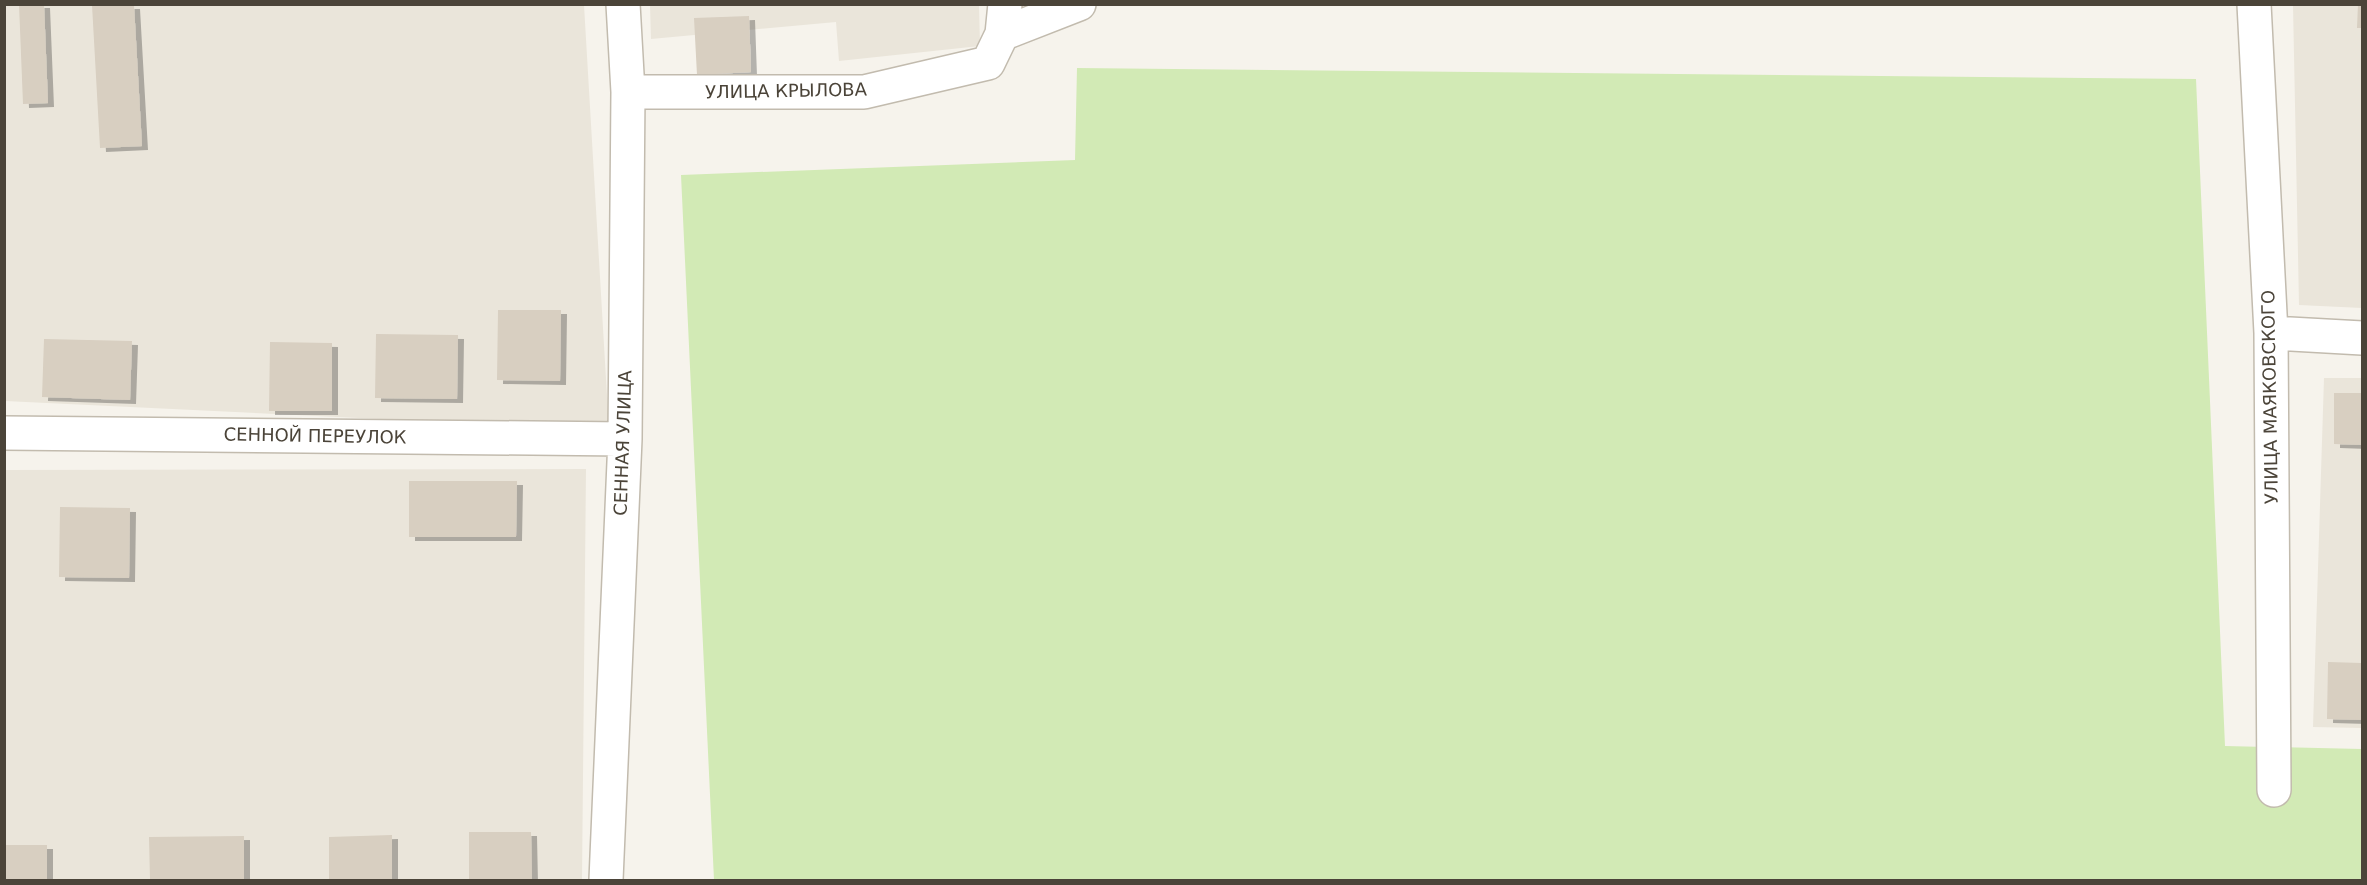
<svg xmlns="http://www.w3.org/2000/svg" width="2367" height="885" viewBox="0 0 2367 885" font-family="'DejaVu Sans',sans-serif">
<defs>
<filter id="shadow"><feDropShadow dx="6" dy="4" stdDeviation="0" flood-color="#0004"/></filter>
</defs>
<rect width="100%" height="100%" fill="#f6f3ec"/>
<path fill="#eae5da" d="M4,5H584L609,430L5,401Z
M650,5H979L980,46L839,61L836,22L651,39Z
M2293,5H2362V308L2299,305Z
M2324,378H2362V728L2313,727Z
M586,469L582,880H5L4,470Z"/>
<path fill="#d2eab5" d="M1077,68L2196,79L2225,746L2362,749V880H714L681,175L1075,160Z"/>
<path fill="#d8cfc1" filter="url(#shadow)" d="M19,4H44L48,103L23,104Z
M2358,4H2362V28H2357Z
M92,5H134L142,146L100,148Z
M749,16L751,72L697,75L694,18Z
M498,310H561L560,381L497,380Z
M376,334L458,335L457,399L375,398Z
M44,339L132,341L130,400L42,397Z
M270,342L332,343V411H269Z
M2334,393H2362V445L2334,444Z
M409,481H517L516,537H409Z
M60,507L130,508L129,578L59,577Z
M2328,662L2362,663V720L2327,719Z
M469,832H531L532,880H469Z
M392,835V880H329V837Z
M244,836V880H150L149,837Z
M4,845H47V880H4Z"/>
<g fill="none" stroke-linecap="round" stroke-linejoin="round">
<g stroke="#c2bbae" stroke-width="36">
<path id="minor" d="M2254,4L2271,333L2274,790
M1002,34L1079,4
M628,92H864L988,63L1002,34L1005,4
M2271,333L2362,338
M4,433L625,439
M606,880L625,439L628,92L623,4"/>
</g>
<use href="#minor" stroke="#fff" stroke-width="33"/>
</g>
<g text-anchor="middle" stroke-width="6" stroke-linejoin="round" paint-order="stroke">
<g font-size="18" fill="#4b4439" stroke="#fff">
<text transform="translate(786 91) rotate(-1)" y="6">УЛИЦА КРЫЛОВА</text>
<text transform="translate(2270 397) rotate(-91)" y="6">УЛИЦА МАЯКОВСКОГО</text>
<text transform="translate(315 436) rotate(1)" y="6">СЕННОЙ ПЕРЕУЛОК</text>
<text transform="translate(623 443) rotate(-88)" y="6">СЕННАЯ УЛИЦА</text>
</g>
</g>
<rect width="2367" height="885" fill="none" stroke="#4b4439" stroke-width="12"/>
</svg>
